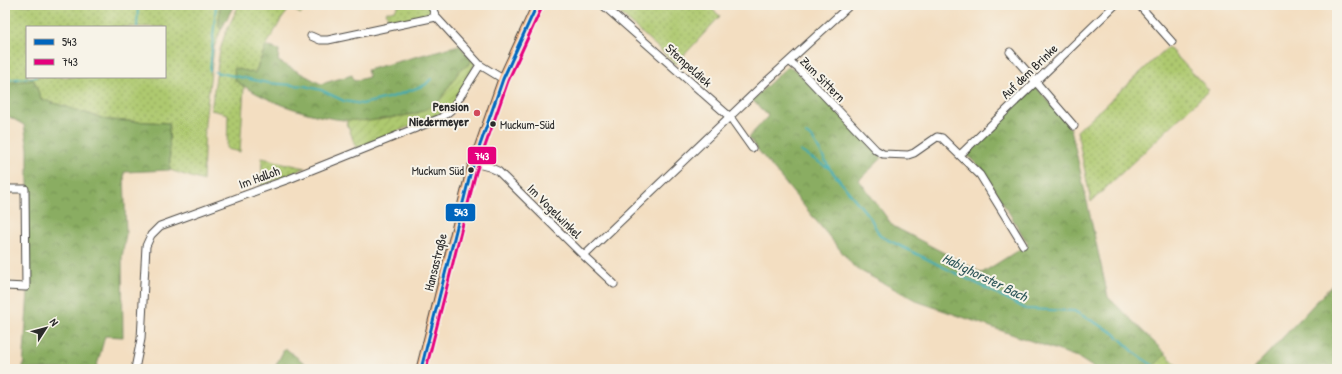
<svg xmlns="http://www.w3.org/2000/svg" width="1342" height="374" viewBox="0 0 1342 374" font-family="'Patrick Hand',sans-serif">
<defs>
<pattern id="grass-dots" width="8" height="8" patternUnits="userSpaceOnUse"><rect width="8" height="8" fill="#aec96f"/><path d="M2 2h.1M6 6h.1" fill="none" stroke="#8ea35b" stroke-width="1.8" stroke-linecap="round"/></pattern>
<pattern id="forest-crowns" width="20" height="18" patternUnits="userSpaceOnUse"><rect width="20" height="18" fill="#8aad62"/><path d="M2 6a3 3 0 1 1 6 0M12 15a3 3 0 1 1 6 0" fill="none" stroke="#718d51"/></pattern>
<pattern id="garden-furrows" width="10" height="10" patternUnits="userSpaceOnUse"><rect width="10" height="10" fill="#aec96f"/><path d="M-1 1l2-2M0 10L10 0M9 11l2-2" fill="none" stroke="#8ea35b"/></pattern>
</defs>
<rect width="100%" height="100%" fill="#f7f3e8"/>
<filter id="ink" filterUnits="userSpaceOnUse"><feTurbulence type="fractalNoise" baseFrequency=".025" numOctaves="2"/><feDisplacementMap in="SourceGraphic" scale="8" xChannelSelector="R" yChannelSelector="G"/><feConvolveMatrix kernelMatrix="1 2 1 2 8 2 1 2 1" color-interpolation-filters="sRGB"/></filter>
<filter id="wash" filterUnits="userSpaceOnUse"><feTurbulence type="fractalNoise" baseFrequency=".012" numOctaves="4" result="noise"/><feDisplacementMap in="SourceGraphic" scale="16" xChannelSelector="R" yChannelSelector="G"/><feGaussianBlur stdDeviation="0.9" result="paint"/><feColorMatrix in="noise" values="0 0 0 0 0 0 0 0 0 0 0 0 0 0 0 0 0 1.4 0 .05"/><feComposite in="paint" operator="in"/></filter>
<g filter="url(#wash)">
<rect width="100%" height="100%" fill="#f3dec1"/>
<path fill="url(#grass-dots)" stroke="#6c7a4d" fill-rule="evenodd" d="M5,5H220L219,25L221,30L214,47L205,122L203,181L170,170L169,123L108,120L41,99L34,80L5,83ZM27,27H165V77H27Z
M239,5H306L301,14L290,8L281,20L266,46L255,73L235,69V80L244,87L240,152L227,149L228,114L211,110L220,50L225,34Z
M399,5H429L430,10L428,15L390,24L386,12L395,10Z
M611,5H707L720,16L676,64Z
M1168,47L1209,90L1091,202L1077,131Z
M262,158L305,168L261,186Z
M1166,354L1181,369H1151Z"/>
<path fill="url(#forest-crowns)" stroke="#5a6c46" d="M220,5H234L221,30L219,25Z
M459,45L471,59L470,64C459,71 453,80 446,91C443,95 441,101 437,103C424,113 409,115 394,117C386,118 378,120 370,121C327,123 269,105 235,80L234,68L255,73L266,46L279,50L278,61L321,84L352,75L354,81L369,77L367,70Z
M788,66L798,72L882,158L859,180L893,226L982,273L1028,244L983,170L968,156L969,152L1035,85L1071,129L1108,297L1166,354L1151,369H1096L1077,357L919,302L855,268L758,150L749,137L768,116L752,100Z
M34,80L41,99L108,120L169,123L170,170L124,172L126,234L122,257L123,337L105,336L96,369H23L28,291V148L24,125L8,116H5V83Z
M1337,280V297L1330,304L1337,308V369H1253Z
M285,348L312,369H274Z"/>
<path fill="url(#garden-furrows)" stroke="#6c7a4d" d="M471,59L475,62L472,72L450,107L438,115L356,148L346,120L370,121L416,114L438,103L460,70L470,64Z"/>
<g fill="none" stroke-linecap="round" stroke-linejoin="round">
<path stroke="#3aacb5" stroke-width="2" d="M137,27L138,5
M210,71L216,5
M215,72L268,83L305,86L321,90L344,101L362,104L392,97L425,85L431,79
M5,80L36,77
M806,134L813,139L830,169L871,219L880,236L994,292L1026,309L1074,311L1114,333L1137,355L1154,366
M800,151L830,169"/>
</g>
</g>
<g filter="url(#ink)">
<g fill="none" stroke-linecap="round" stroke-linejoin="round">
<g stroke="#494642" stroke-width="9">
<path id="minor" d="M431,5L436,17L480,65L503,79
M603,5L730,117L752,148
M1139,5L1172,42
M311,36L320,40H328L436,17
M1010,52L1074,126
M789,61L850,5
M960,155L1115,5
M474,163L489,167L498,171L584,256L614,284
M5,189H25L26,287L5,286
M584,256L768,80L789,61L799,69L876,150L883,154L908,155L914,153L937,137L942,138L980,175L1023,245
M135,369L141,339L146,246L151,235L160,226L289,179L441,118L452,109L480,65"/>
</g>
<g stroke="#494642" stroke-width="11">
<path id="major" d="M421,369L471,171L503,79L537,5"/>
</g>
<use href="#minor" stroke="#fff" stroke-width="7"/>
<use href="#major" stroke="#f9bc8a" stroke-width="9"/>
<g stroke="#f7f3e8" stroke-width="6">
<path id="bus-1" d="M421,369L471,171L503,79L537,5"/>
</g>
<g stroke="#f7f3e8" stroke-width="6">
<path id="bus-2" d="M426,369L476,172L508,81L542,7"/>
</g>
<use href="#bus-1" stroke="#0065bd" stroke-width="3"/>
<use href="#bus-2" stroke="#e5007d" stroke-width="3"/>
</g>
</g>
<circle fill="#d1495b" stroke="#f7f3e8" stroke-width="1.5" cx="477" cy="113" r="4"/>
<g fill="#2b2b2b" stroke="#f7f3e8" stroke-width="1.5">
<circle cx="493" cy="124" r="3.5"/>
<circle cx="471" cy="170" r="3.5"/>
</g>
<g text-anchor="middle" stroke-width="4" stroke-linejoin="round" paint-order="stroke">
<g font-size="12" fill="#2b2b2b" stroke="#f7f3e8" text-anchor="start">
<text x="500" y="129">Muckum-Süd</text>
<text x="464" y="175" text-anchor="end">Muckum Süd</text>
</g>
<g font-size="13" fill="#2b2b2b" stroke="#f7f3e8">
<text transform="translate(689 65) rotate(42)" y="5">Stempeldiek</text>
<text transform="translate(1029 71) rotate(-44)" y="5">Auf dem Brinke</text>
<text transform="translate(823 79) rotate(45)" y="5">Zum Sittern</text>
<text transform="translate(259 177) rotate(-20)" y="5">Im Halloh</text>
<text transform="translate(555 211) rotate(45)" y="5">Im Vogelwinkel</text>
<text transform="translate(435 262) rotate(-76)" y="5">Hansastraße</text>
</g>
<g font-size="13" font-weight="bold" fill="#2b2b2b" stroke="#f7f3e8" text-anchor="end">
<text x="469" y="111">Pension<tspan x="469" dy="15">Niedermeyer</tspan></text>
</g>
<g font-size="14" font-style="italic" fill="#30585b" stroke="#f7f3e8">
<text transform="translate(985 277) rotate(26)" y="5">Habighorster Bach</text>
</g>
</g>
<g stroke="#f7f3e8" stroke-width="1.5">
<rect x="467" y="146" width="30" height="19" rx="4" fill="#e5007d"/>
<rect x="445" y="203" width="31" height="19" rx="4" fill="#0065bd"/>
</g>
<g font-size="11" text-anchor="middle" font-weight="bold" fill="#fff">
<text x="482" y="160">743</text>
<text x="461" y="216">543</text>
</g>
<rect width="1342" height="374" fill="none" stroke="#f7f3e8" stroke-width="20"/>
<rect x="26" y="26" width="140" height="52" fill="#f7f3e8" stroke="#a5a39c"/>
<rect x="34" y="39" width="20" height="6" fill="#0065bd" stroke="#a5a39c"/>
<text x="62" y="46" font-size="12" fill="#2b2b2b">543</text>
<rect x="34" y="59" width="20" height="6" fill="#e5007d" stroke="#a5a39c"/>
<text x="62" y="66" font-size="12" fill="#2b2b2b">743</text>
<g transform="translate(46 328) rotate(54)" stroke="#f7f3e8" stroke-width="3" paint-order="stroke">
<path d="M0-3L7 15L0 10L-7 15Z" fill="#2b2b2b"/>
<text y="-6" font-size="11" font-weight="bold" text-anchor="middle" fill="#2b2b2b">N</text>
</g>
</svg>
